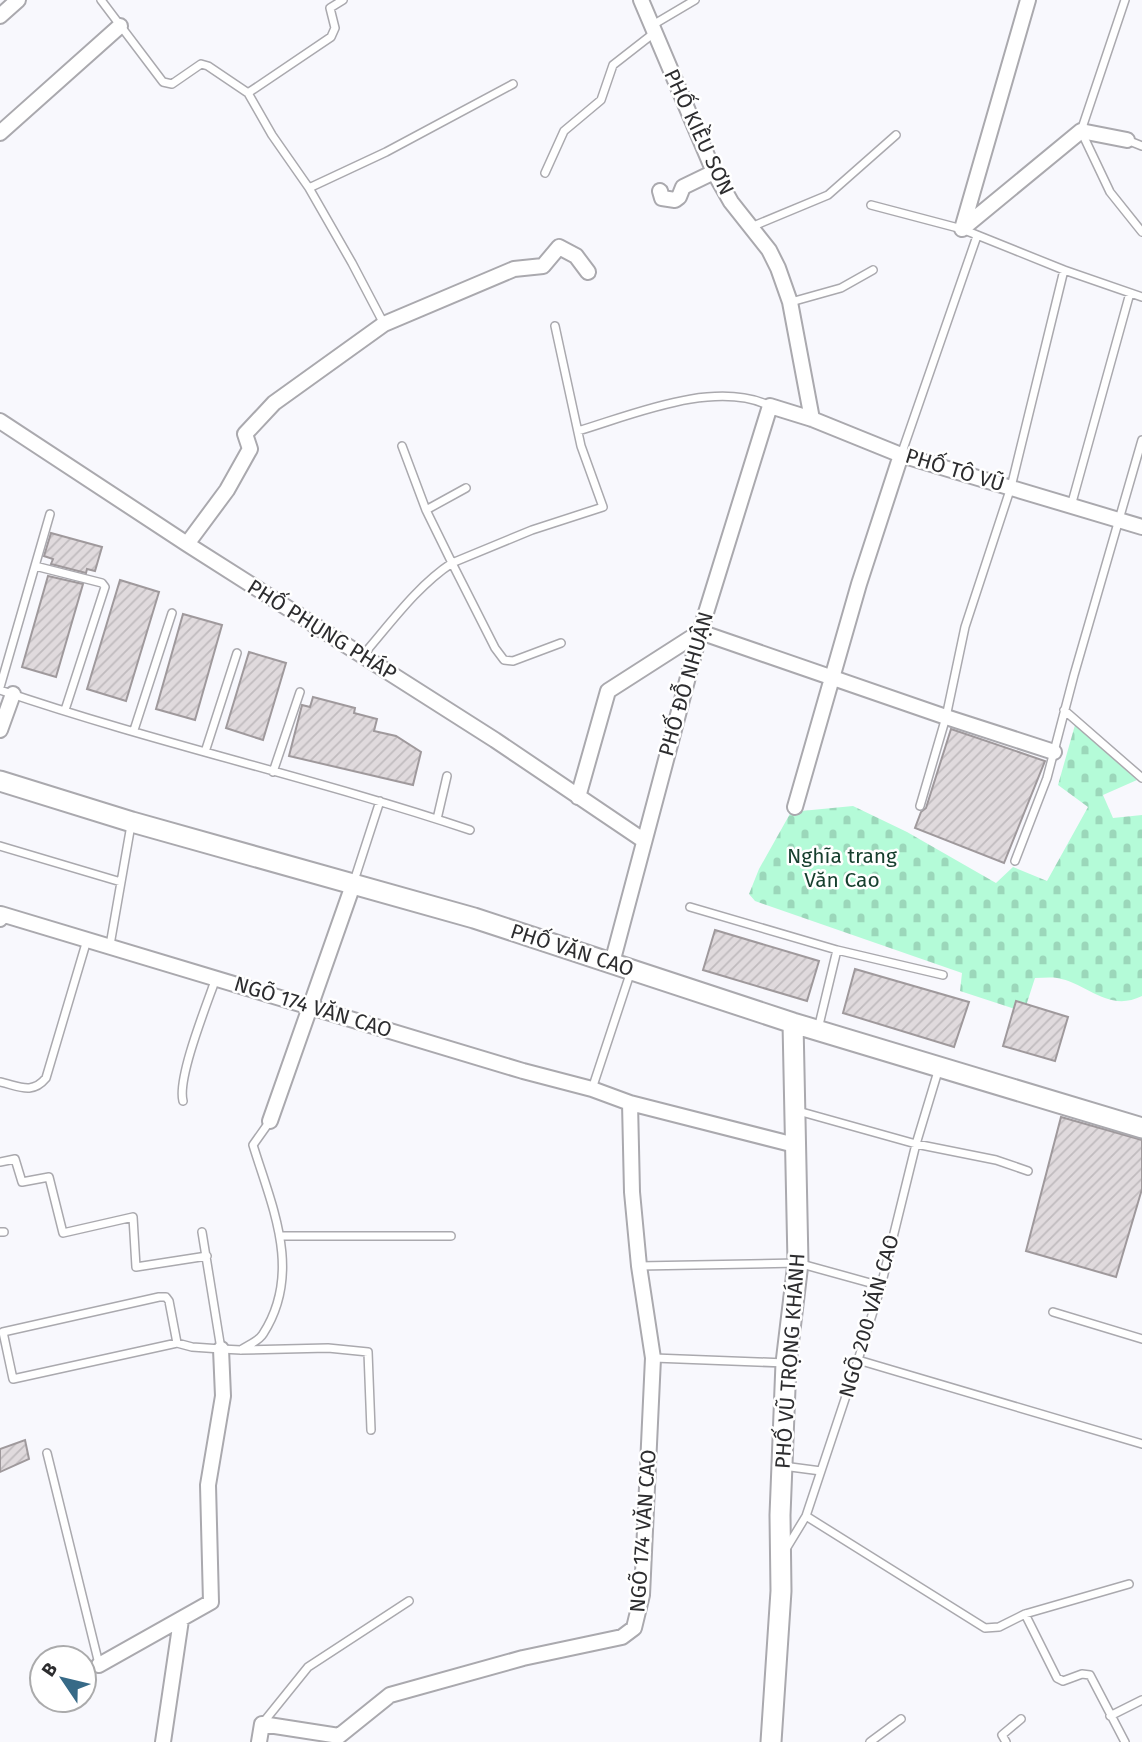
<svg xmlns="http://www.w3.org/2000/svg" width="1142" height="1742" viewBox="0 0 1142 1742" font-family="'Fira Sans',sans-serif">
<defs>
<pattern id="cemetery-stones" width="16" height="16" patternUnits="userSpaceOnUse" patternTransform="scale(1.75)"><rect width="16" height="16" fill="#b4fbd8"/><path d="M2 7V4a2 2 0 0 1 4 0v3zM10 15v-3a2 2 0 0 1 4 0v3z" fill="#9bd7ba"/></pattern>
<pattern id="building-hatch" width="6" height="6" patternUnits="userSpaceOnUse" patternTransform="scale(1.75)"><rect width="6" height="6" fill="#e0dadd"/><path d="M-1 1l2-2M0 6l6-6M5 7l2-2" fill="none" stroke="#c0bbbe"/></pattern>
</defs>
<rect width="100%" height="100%" fill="#f8f8fd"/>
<path fill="url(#cemetery-stones)" d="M1075,725L1137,780L1103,795L1113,818L1142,815V996C1108,1013 1087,983 1057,978C1050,977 1042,978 1035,978L1024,1012L960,991L962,973L755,901L749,894L759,869L791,812L853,806L907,832L996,883L1013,867L1047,881L1088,807L1058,785Z"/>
<path fill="url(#building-hatch)" stroke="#9f999c" stroke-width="2" d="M51,533L102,547L95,571L87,569L86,573L51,564L53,559L44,556Z
M48,576L83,584L56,677L22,667Z
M120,580L159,592L126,701L87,689Z
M183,614L222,625L195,720L156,709Z
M249,652L286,663L263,740L226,728Z
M313,697L355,708L354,713L377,719L374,731L396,736L421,752L413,785L289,756L302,705L310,707Z
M951,729L1045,761L1004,863L915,828L921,812L926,808Z
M715,930L819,961L807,1001L703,970Z
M855,969L969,1002L954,1047L843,1013Z
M1016,1001L1068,1017L1055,1061L1003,1046Z
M1061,1117L1142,1140V1189L1116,1277L1026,1251Z
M25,1440L29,1459L0,1472V1449Z"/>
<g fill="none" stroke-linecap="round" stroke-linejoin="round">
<g stroke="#aaa9ae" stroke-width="10">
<path id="service" d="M101,0L163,82L172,84L201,64L208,66L248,93
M343,0L330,8L335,28L331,37L248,93L272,135L309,188L352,263L384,324
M1125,0L1081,131L1110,192L1142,232
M651,26L695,0
M1127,140L1142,146
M545,173L564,131L601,100L613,65L654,33
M309,188L386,152L513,84
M871,205L962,229L1064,270L1142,297
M751,227L828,195L896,135
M791,302L841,288L873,270
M578,431C632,415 715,379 770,406
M402,446L426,510L452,563L532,530L603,507L581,446L555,326
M901,455L977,236
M1071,506L1130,293
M426,510L466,488
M35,566L102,583L105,587L65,710
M363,655C390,624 417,586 452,563L495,648L504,660L513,661L561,643
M0,687L50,514
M0,690C155,743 315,778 470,830
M1064,710L1142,778
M134,730L172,613
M205,752L237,653
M273,772L300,692
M920,806L946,717L965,627L1011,487L1064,270
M437,819L447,776
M0,846L121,882
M1015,861L1047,778L1074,675L1142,440
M353,884L380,801
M690,907L837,950L818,1029
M110,945L131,825
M837,950L943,975
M0,1082C19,1086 32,1095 46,1078L87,940
M592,1089L631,971
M183,1101C177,1078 207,1004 216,978
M798,1111L916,1144L996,1160L1028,1171
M0,1162L15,1159L22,1182L49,1177L63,1233L133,1217L136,1267L207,1256
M0,1232H4
M202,1232L221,1349L241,1350L328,1348L368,1352L371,1430
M281,1236H451
M639,1266L798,1263L881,1286
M1053,1312L1142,1339
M177,1343L169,1301L166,1297H159L3,1332L13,1379L177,1343L192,1347L221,1349
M241,1350C248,1345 259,1341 263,1334C303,1272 272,1207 253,1145L270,1121
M654,1358L785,1363
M858,1360L1142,1444
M47,1453L99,1664
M783,1466L821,1471
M806,1516L985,1628L999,1627L1025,1614L1057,1678L1063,1681L1082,1674L1090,1675L1125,1742
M786,1549L806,1516L858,1360L881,1286L916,1144L939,1068
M1025,1614L1129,1584
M1110,1716L1142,1700
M262,1724L308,1667L409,1601
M870,1742L901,1719
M1006,1742L1002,1735L1021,1719"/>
</g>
<g stroke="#aaa9ae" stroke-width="18">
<path id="minor" d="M641,0L714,172L731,202L769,250L778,268L790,302L812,419
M0,16L18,0
M0,133L120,26
M660,191L662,198L675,200L679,197L683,187L714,172
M962,229L1028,0
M962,229L1081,131L1127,140
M0,421L187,544L495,740L643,840
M187,544L227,490L250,449L245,434L274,403L384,324L514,269L543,266L559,247L576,256L588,272
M0,730L13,694
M578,797L608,691L700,632L946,717L1054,752
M795,807L859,584L901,455
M0,919L1,914L523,1071L592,1089L630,1103L795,1145
M612,963L700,632L770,406L812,419L901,455L1142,527
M270,1121L353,885
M99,1665L211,1602L208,1485L223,1396L221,1349
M163,1742L181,1620
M259,1742L262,1724L339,1736L390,1695L523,1658L622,1637L634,1628L642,1595L653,1358L639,1266L632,1192L630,1103"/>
</g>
<g stroke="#aaa9ae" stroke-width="23">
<path id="tertiary" d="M0,781L132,822L474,918L793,1023L1142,1128
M771,1742L781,1591L780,1515L786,1363L798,1263L793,1023"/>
</g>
<use href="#service" stroke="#fff" stroke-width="7"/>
<use href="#minor" stroke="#fff" stroke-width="14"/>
<use href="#tertiary" stroke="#fff" stroke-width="19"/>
</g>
<g text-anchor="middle" stroke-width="5" stroke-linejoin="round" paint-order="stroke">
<g font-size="21" fill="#2d2d2f" stroke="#fff">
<text transform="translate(699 132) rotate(65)" y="7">PHỐ KIỀU SƠN</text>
<text transform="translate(955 470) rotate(17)" y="7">PHỐ TÔ VŨ</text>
<text transform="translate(322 630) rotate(32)" y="7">PHỐ PHỤNG PHÁP</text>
<text transform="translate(686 684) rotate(-74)" y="7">PHỐ ĐỖ NHUẬN</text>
<text transform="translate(572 950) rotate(18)" y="7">PHỐ VĂN CAO</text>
<text transform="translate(313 1007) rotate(17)" y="7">NGÕ 174 VĂN CAO</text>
<text transform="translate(869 1316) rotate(-74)" y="7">NGÕ 200 VĂN CAO</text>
<text transform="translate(790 1361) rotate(-86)" y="7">PHỐ VŨ TRỌNG KHÁNH</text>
<text transform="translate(643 1531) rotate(-86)" y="7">NGÕ 174 VĂN CAO</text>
</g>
<g font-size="21" fill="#163f2e" stroke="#fff">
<text x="842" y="863">Nghĩa trang<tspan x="842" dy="24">Văn Cao</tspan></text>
</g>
</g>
<g transform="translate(63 1679) rotate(305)"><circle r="33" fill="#ffffff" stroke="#ababac" stroke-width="2"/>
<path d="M0-5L12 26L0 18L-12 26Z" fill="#376a87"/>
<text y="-10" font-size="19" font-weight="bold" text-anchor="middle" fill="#2d2d2f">B</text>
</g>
</svg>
